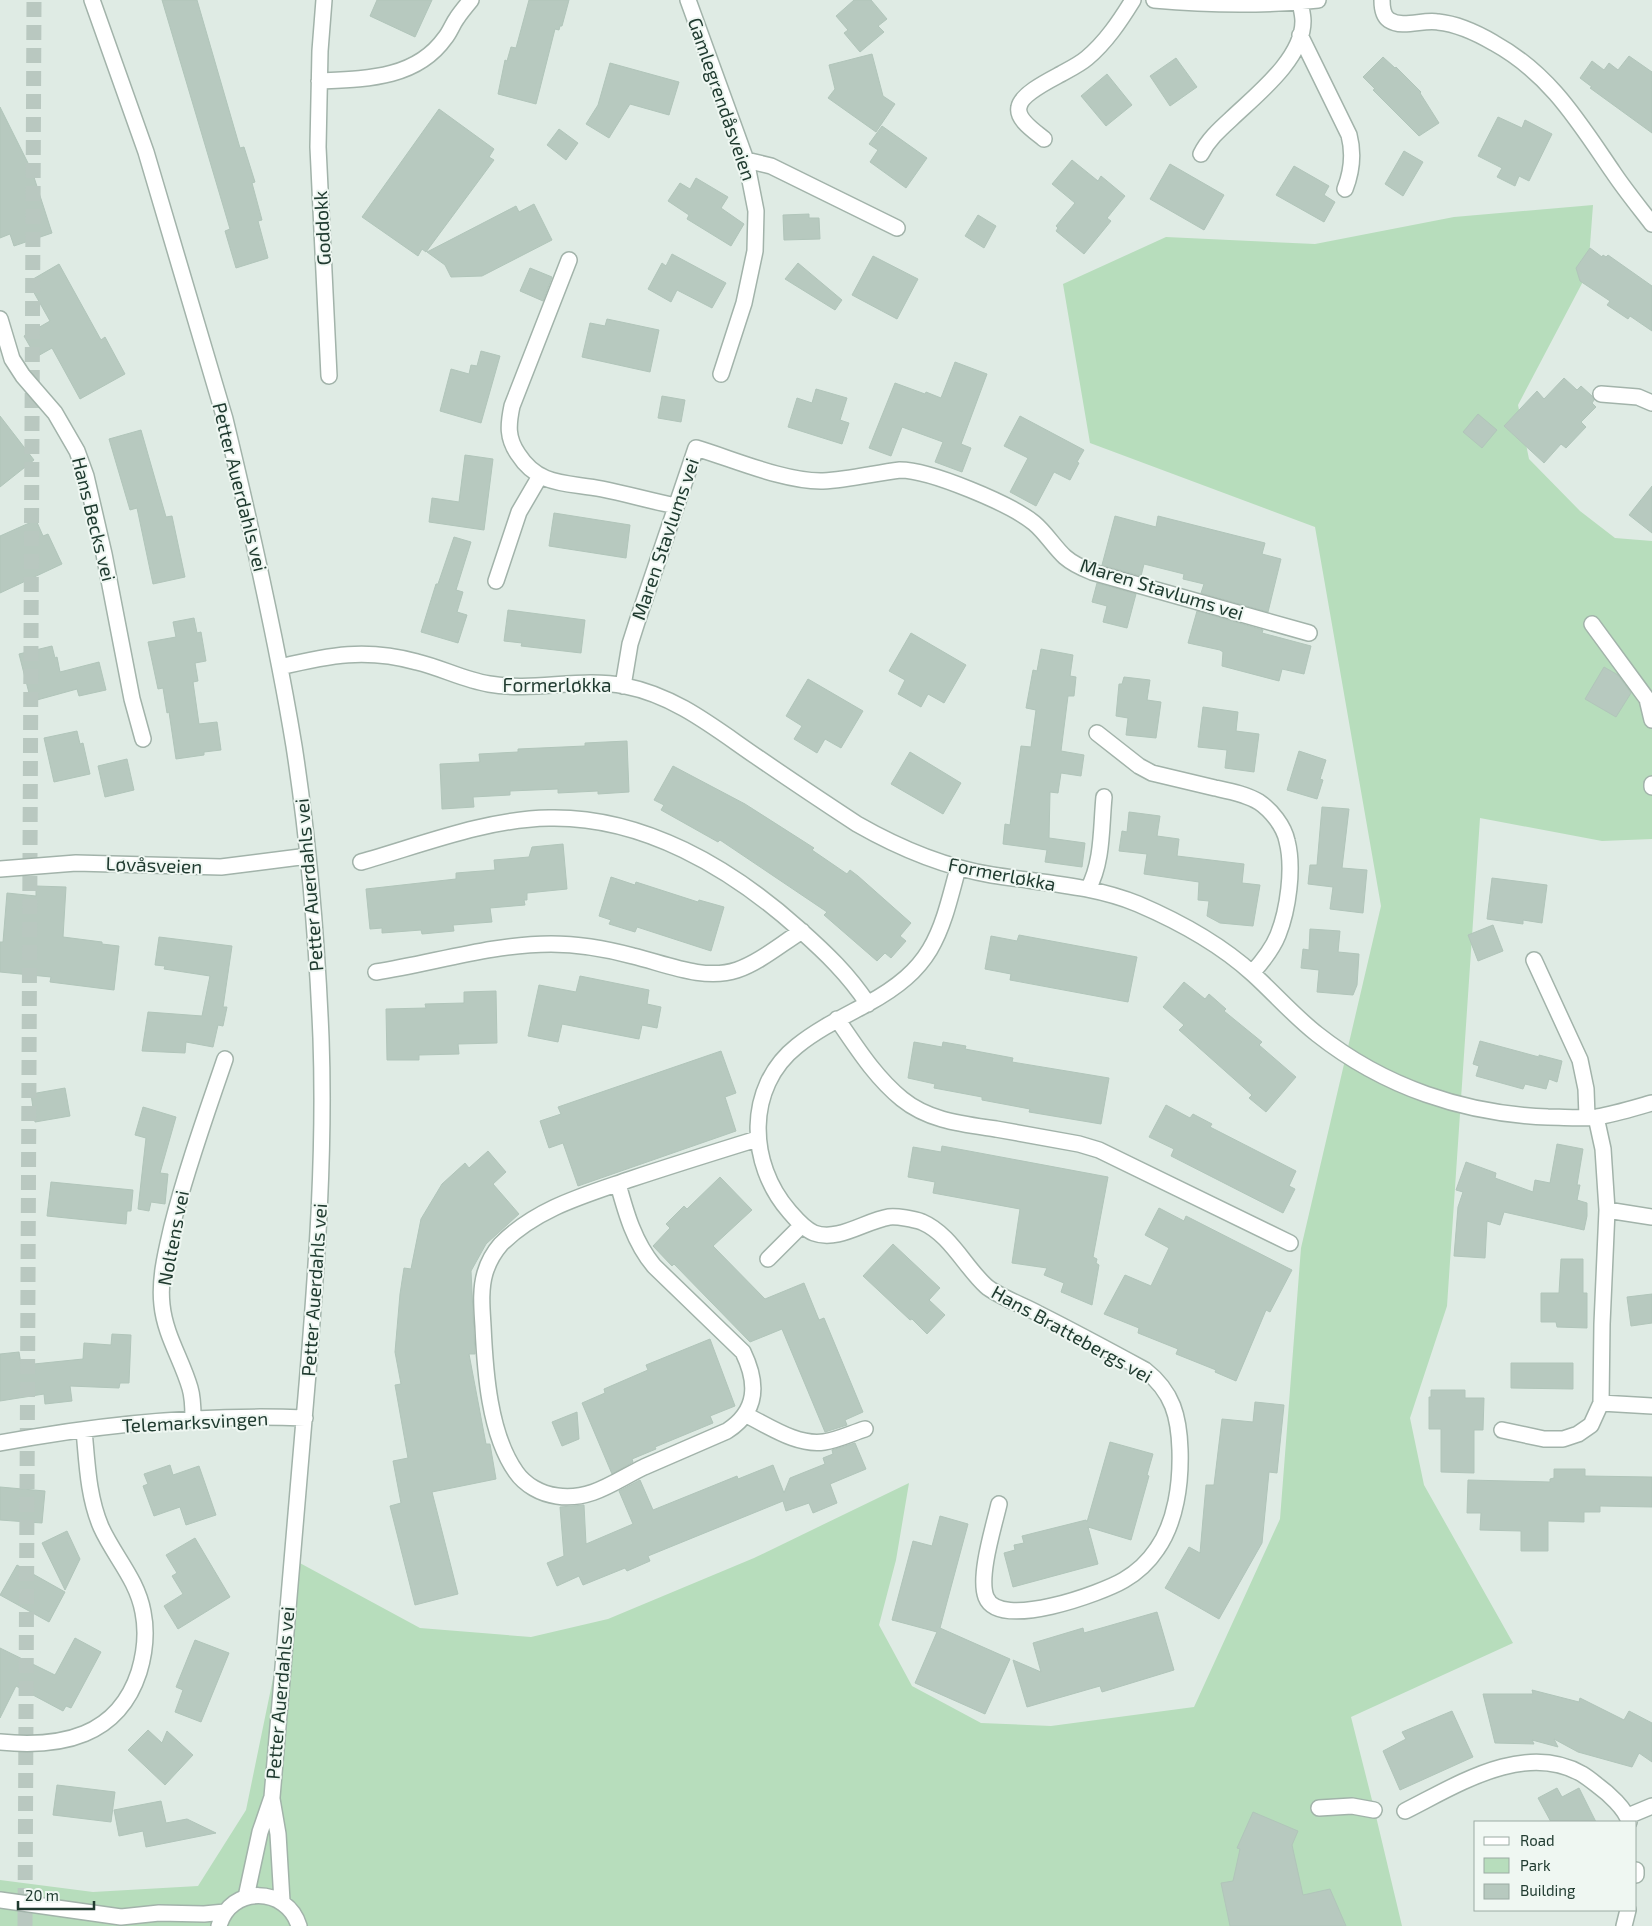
<svg xmlns="http://www.w3.org/2000/svg" width="1652" height="1926" viewBox="0 0 1652 1926" font-family="'Exo 2',sans-serif">
<rect width="100%" height="100%" fill="#dfebe4"/>
<path fill="#b7ddbc" d="M1593,205L1588,272L1518,405L1529,459L1580,511L1615,538L1652,541V839L1602,841L1480,818L1447,1306L1410,1418L1424,1485L1513,1643L1351,1717L1374,1808L1402,1926H0V1880L93,1892L198,1886L246,1810L276,1664L285,1555L420,1628L531,1637L608,1619L754,1558L909,1483L896,1560L879,1625L912,1686L981,1723L1051,1726L1194,1707L1280,1519L1301,1248L1381,906L1315,527L1090,443L1063,284L1166,237L1315,244L1454,217Z"/>
<path fill="#b7c9bf" stroke="#b1c5ba" d="M162,0H197L240,148L244,147L255,182L252,183L262,220L258,221L268,258L236,268L225,231L230,229Z
M377,0H432L415,37L370,16Z
M529,0H569L562,26H560L559,30L555,29L536,104L498,94L505,60L507,61L511,47L516,48Z
M854,0H871L887,19L878,26L884,32L860,52L844,33L848,30L836,16Z
M872,54L883,96L895,104L876,132L828,98L835,89L829,65Z
M1629,56L1652,72V133L1590,88L1592,87L1580,78L1592,61L1604,70L1609,63L1618,70Z
M1383,57L1395,68L1396,67L1421,92L1420,93L1439,123L1419,136L1373,90L1375,89L1363,77Z
M1176,58L1197,87L1170,106L1150,76Z
M610,63L679,82L669,115L630,104L609,138L586,124L598,105Z
M1107,74L1132,105L1106,126L1081,96Z
M0,107L32,171L52,233L14,246L10,234L0,238Z
M439,109L494,149L489,157L494,160L426,252L422,249L418,256L362,217Z
M1498,117L1522,128L1525,120L1552,134L1529,181L1519,176L1515,186L1497,177L1502,168L1478,156Z
M882,126L927,158L906,188L870,162L878,150L869,144Z
M559,129L578,143L566,160L547,145Z
M1404,151L1423,162L1403,196L1385,184Z
M1072,160L1098,181L1101,176L1125,196L1107,218L1111,221L1084,254L1056,231L1058,228L1056,226L1075,203L1052,184Z
M1170,164L1224,195L1204,230L1150,199Z
M1294,166L1329,186L1324,195L1335,202L1324,222L1276,195Z
M696,178L728,197L721,208L744,224L731,246L687,219L689,215L668,201L680,183L690,189Z
M534,204L552,240L482,276L451,277L445,265L427,252L516,206L519,212Z
M809,214V218H819L820,239L784,240L783,215Z
M978,215L996,226L984,248L965,236Z
M1590,248L1602,257L1603,255L1606,257L1608,255L1652,286V331L1630,316L1628,319L1607,305L1610,301L1580,281L1576,268Z
M672,254L726,283L712,308L677,290L671,302L648,289L662,263L666,266Z
M873,256L918,279L897,319L852,295Z
M798,263L842,300L835,310L785,279Z
M59,264L101,340L105,337L125,374L80,399L52,348L36,357L24,336L50,321L28,282Z
M530,268L552,277L543,301L520,291Z
M607,319L659,330L650,372L582,357L590,323L605,326Z
M481,351L500,356L481,423L440,411L451,369L469,374L471,365L477,366Z
M955,362L987,374L961,444L971,448L962,472L935,462L943,442L902,427L891,456L869,448L895,383L925,394L926,392L941,398Z
M1564,378L1577,390L1581,386L1592,396L1594,400L1592,403L1596,407L1581,422L1586,427L1566,448L1561,444L1544,463L1504,426L1537,391L1544,399Z
M816,389L847,398L840,420L849,423L842,444L788,427L797,398L812,403Z
M662,396L685,400L681,422L658,418Z
M1478,414L1497,430L1482,448L1463,432Z
M0,416L34,460L0,487Z
M1020,416L1084,450L1077,462L1079,463L1070,480L1054,472L1036,506L1010,492L1028,458L1004,446Z
M141,430L166,517L172,516L185,577L153,584L137,508L130,510L109,439Z
M465,455L493,459L484,530L429,522L432,498L459,502Z
M1652,486V533L1629,515Z
M554,513L630,525L626,558L549,546Z
M1115,516L1156,527L1158,516L1265,543L1262,554L1281,559L1268,612L1201,593L1204,584L1183,579L1184,574L1144,564L1141,576L1102,565Z
M36,520L43,536L48,534L62,564L0,593V536Z
M454,537L471,542L456,590L463,592L457,612L467,615L458,643L421,632L436,584H438Z
M1097,583L1136,594L1127,628L1103,622L1107,606L1092,602Z
M508,610L585,620L581,653L521,646L522,643L504,641Z
M1197,611L1263,630L1262,633L1311,646L1304,674L1282,669L1279,681L1222,666L1223,652L1220,650L1188,643Z
M194,618L197,633L201,632L206,661L195,663L198,681L193,682L199,724L217,722L221,750L204,752V755L176,759L169,712L167,713L163,688L158,689L148,642L176,637L173,622Z
M911,633L966,665L944,703L928,694L921,707L898,694L905,680L889,671Z
M52,646L55,658L57,657L60,672L99,662L106,690L79,696L77,689L37,700L35,695L30,697L19,654Z
M1041,649L1073,655L1070,676L1076,677L1074,696H1068L1061,751L1084,755L1081,776L1061,773L1058,793L1050,792L1049,838L1085,843L1082,867L1045,862L1047,850L1003,844L1005,824L1010,825L1021,746L1031,747L1036,710L1026,708L1033,670L1037,671Z
M1604,667L1618,675L1631,693L1616,717L1585,699Z
M1124,677L1150,680L1147,700L1161,702L1156,738L1126,735L1128,718L1116,716L1119,684H1122Z
M808,679L863,711L841,748L825,739L817,753L794,739L802,726L786,716Z
M1203,707L1238,712L1236,731L1259,734L1254,772L1225,768L1227,750L1198,747Z
M77,731L80,744L83,743L90,774L54,782L44,738Z
M627,741L629,792L598,794V791L558,793V789L510,791V795L473,797L474,807L442,809L440,764L480,762L479,754L518,752V749L585,746V743Z
M1299,751L1326,760L1320,779L1323,780L1317,799L1287,790Z
M910,752L961,783L943,814L891,784Z
M127,759L134,790L105,797L98,766Z
M673,766L745,804L814,848L812,850L847,874L850,870L858,876L911,923L900,936L906,941L891,958L885,953L877,961L824,915L827,912L720,840L718,842L661,810L664,805L654,800Z
M1322,807L1349,809L1342,868L1367,870L1363,913L1330,909L1333,887L1308,884L1310,865H1317Z
M1129,812L1160,816L1157,836L1179,839L1177,856L1244,864L1242,883L1260,885L1253,926L1220,923L1207,916L1209,901L1198,900L1199,882L1144,874L1147,854L1119,851L1122,831L1127,832Z
M563,844L567,889L527,893V900H524L525,905L490,908L492,922L453,925L454,931L422,934L421,930L382,933V928L370,929L366,889L456,879V873L495,870L494,860L529,857L532,847Z
M611,877L635,885L636,882L698,902L699,900L724,907L711,951L637,927L635,932L609,924L611,920L599,916Z
M1492,878L1547,885L1542,923L1523,920V924L1487,919Z
M36,886L66,887L63,937L102,942V944L119,946L114,990L50,982L51,977L0,972V942H3L7,893L36,896Z
M1493,925L1503,951L1478,961L1468,935Z
M1310,929L1340,931L1338,952L1359,954L1357,985L1353,995L1317,992L1319,970L1301,968L1303,949L1309,950Z
M1019,935L1137,957L1128,1002L1010,980L1011,974L985,969L991,936L1017,941Z
M159,937L232,946L223,1007H227L223,1026L218,1025L213,1047L186,1042L185,1053L142,1051L148,1012L202,1016L210,976L164,969L165,966L155,965Z
M580,976L649,990L647,1004L661,1007L657,1028L642,1025L639,1039L562,1024L558,1042L528,1036L539,985L576,992Z
M1184,982L1205,999L1209,994L1226,1009L1224,1011L1262,1042L1259,1045L1296,1077L1266,1112L1249,1098L1252,1095L1179,1030L1184,1025L1163,1007Z
M496,991L497,1043L458,1044L459,1054L419,1055V1060H387L386,1009L426,1008L425,1004L464,1003V992Z
M1480,1041L1539,1057V1055L1562,1061L1557,1082L1549,1079L1546,1089L1525,1084L1523,1089L1476,1076L1479,1066L1473,1064Z
M914,1042L942,1047L943,1042L966,1046L965,1049L1013,1058L1012,1062L1109,1078L1101,1124L1029,1112L1030,1109L982,1100V1097L934,1088L935,1084L908,1078Z
M721,1051L736,1093L725,1097L736,1131L578,1186L563,1143L549,1148L540,1121L561,1114L558,1107Z
M65,1088L70,1116L35,1122L31,1094Z
M1166,1105L1190,1118L1193,1114L1212,1124L1210,1127L1296,1171L1289,1186L1295,1189L1283,1213L1171,1156L1174,1149L1149,1137Z
M143,1107L176,1117L160,1173L168,1174L165,1204L151,1202L149,1211L138,1209L146,1138L135,1135Z
M1557,1144L1583,1149L1577,1185H1580L1577,1200L1587,1203V1216L1584,1230L1504,1212L1500,1225L1487,1221L1485,1258L1454,1256L1458,1207L1463,1192L1456,1190L1466,1162L1496,1173L1495,1178L1533,1192L1535,1180L1550,1183Z
M942,1146L1108,1177L1093,1257L1097,1259L1096,1263L1099,1265L1092,1305L1061,1292L1064,1283L1044,1275L1047,1268L1012,1263L1020,1209L933,1193L935,1182L908,1177L913,1147L941,1152Z
M488,1151L506,1172L493,1184L519,1214L486,1244L471,1271L475,1354H469L486,1444H490L496,1479L432,1492L458,1594L415,1605L390,1506L401,1503L393,1461L408,1458L395,1385L401,1384L395,1352L400,1294L404,1268L411,1269L421,1219L442,1184L465,1163L469,1168Z
M720,1177L752,1210L713,1246L765,1299L804,1283L819,1320L824,1318L863,1412L845,1420L847,1425L825,1432L782,1329L750,1342L674,1264L672,1266L653,1246L670,1228L666,1224L684,1206L687,1209Z
M51,1182L133,1190L131,1211H127L126,1224L47,1216Z
M1159,1208L1184,1221L1186,1216L1292,1270L1270,1312L1266,1310L1236,1381L1215,1372L1216,1370L1176,1354L1178,1349L1138,1333L1139,1328L1104,1314L1125,1275L1151,1286L1169,1248L1145,1235Z
M893,1244L940,1288L929,1300L945,1315L927,1334L912,1319L910,1320L863,1276Z
M1561,1259H1583V1293H1587V1328L1557,1327L1556,1322H1541V1293H1559Z
M1652,1294V1323L1631,1326L1627,1297Z
M112,1334L131,1335L129,1383H120L119,1388L70,1386L72,1401L45,1404L44,1394L0,1401V1354L19,1352L21,1364L24,1363V1365L83,1359L84,1343L111,1345Z
M710,1339L735,1406L710,1416L713,1423L655,1447L656,1449L632,1459L633,1462L612,1474L582,1403L605,1393L604,1389L648,1370L646,1365Z
M1511,1363H1573V1389L1511,1388Z
M1431,1390H1465V1398H1484L1483,1430H1474V1473L1441,1472V1429H1429V1397H1431Z
M1255,1402L1284,1405L1277,1473L1269,1472L1262,1543L1219,1619L1165,1588L1189,1547L1200,1553L1206,1485H1214L1222,1419L1253,1422Z
M577,1412L579,1439L562,1446L552,1422Z
M1110,1442L1153,1454L1147,1475L1149,1476L1131,1540L1088,1527L1098,1564L1013,1587L1004,1553L1015,1550L1014,1545L1024,1543L1022,1536L1086,1520L1087,1522Z
M855,1443L866,1469L830,1484L837,1503L813,1513L809,1503L786,1511L783,1501L648,1556L650,1561L627,1571L625,1568L583,1585L579,1576L557,1586L547,1563L564,1556L560,1507L584,1505L586,1544L633,1524L619,1491L640,1480L653,1510L737,1476L738,1479L773,1465L784,1493L790,1478L825,1464L823,1458L833,1454L832,1450Z
M170,1465L173,1475L199,1466L216,1515L186,1525L180,1507L154,1516L143,1486L148,1484L144,1474Z
M1554,1469H1585V1476L1652,1477V1507L1600,1506V1512H1584V1522L1548,1521V1551H1521V1531L1480,1530L1481,1513H1467L1468,1480L1550,1482V1479L1554,1478Z
M0,1487L45,1491L42,1523L0,1520Z
M940,1516L968,1524L940,1628L1010,1659L985,1714L915,1683L937,1632L892,1620L913,1541L932,1546Z
M67,1531L80,1559L65,1590L42,1543Z
M195,1538L230,1597L178,1629L164,1606L183,1594L172,1576L177,1573L166,1555Z
M17,1565L65,1592L49,1622L0,1595Z
M1157,1612L1174,1670L1102,1692L1100,1686L1027,1707L1013,1660L1041,1672L1033,1643L1083,1628L1084,1633Z
M75,1638L101,1652L71,1708L66,1706L63,1711L16,1686L0,1718V1648L55,1675Z
M195,1640L229,1653L201,1722L175,1712L183,1690L176,1687Z
M1532,1690L1579,1702L1580,1698L1624,1720L1629,1711L1652,1723V1762L1639,1753L1632,1767L1578,1752L1554,1739L1558,1747L1532,1740L1534,1744L1495,1743L1483,1694H1533Z
M1452,1711L1473,1757L1400,1790L1383,1751L1406,1739L1402,1732Z
M148,1730L162,1743L167,1731L193,1755L165,1785L128,1750Z
M57,1785L115,1792L111,1822L53,1815Z
M1557,1788L1562,1797L1579,1788L1596,1822H1551L1538,1798Z
M161,1801L166,1823L187,1819L216,1833L146,1847L143,1831L119,1836L114,1810Z
M1253,1812L1298,1831L1292,1845L1303,1895L1330,1889L1346,1926H1230L1221,1883L1233,1881L1240,1849L1237,1848Z"/>
<g fill="none" stroke-linecap="round" stroke-linejoin="round">
<path stroke="#b9c8c0" stroke-width="15" stroke-dasharray="15 8" stroke-linecap="butt" d="M25,1926L34,0"/>
<g stroke="#a2b3aa" stroke-width="18">
<path id="minor" d="M92,0L146,152L225,419C251,527 276,636 294,746C309,843 317,941 321,1038C325,1150 317,1262 308,1373C297,1514 283,1656 272,1797L260,1832L246,1897
M324,0L320,51L318,147L329,376
M688,0L746,160L756,211L755,251L744,303L721,374
M1154,0C1209,5 1263,6 1318,0
M1382,0C1382,7 1383,16 1389,20C1403,29 1423,19 1438,22C1458,24 1477,33 1494,43C1550,74 1578,121 1613,172C1625,190 1639,207 1652,224
M1300,35L1349,135C1354,154 1352,171 1345,189
M319,81C365,79 416,79 445,38C450,32 452,25 457,18C461,12 466,6 471,0
M1044,139C1036,132 1016,120 1019,107C1021,94 1050,80 1061,74C1070,69 1080,64 1087,58C1106,42 1120,21 1133,0
M1201,154C1208,140 1219,130 1231,119C1256,95 1303,59 1303,21C1303,15 1301,8 1300,2
M746,160L771,166L897,228
M569,260L512,406C508,425 507,438 518,454C539,487 567,482 602,489C627,494 651,501 676,506
M0,319L12,359L23,376L55,413L77,451L86,476L104,554L132,699L143,739
M1601,394L1638,397L1652,403
M496,581L519,512L540,476
M1592,624L1647,699L1652,720
M280,667C330,655 366,648 417,662C442,668 464,680 489,684C534,692 580,677 625,686C677,696 717,730 760,759C792,781 825,803 857,824C899,848 944,867 992,875C1041,883 1092,885 1138,904C1180,922 1219,943 1253,974C1275,994 1294,1016 1317,1034C1384,1087 1464,1114 1548,1117C1564,1117 1581,1119 1597,1117C1615,1114 1634,1108 1652,1103
M623,686L630,644L637,622L696,448C733,459 785,482 823,481C849,480 875,473 900,470C930,470 1011,504 1034,523C1046,533 1054,547 1065,557C1073,564 1082,568 1092,572L1309,633
M1097,733L1139,766L1152,773C1173,778 1194,783 1215,788C1229,791 1246,794 1259,802C1271,810 1284,826 1287,841C1294,868 1288,910 1278,935C1272,950 1262,962 1252,973
M1652,784V787
M361,862C421,845 486,819 549,818C643,816 731,868 799,929C826,953 848,974 868,1004
M958,868C940,937 933,968 867,1004C843,1017 818,1029 797,1046C745,1087 748,1164 789,1211C796,1219 804,1229 814,1233C838,1242 865,1221 889,1217C897,1216 914,1219 922,1222C950,1234 965,1267 986,1286C997,1296 1025,1306 1039,1314C1075,1332 1110,1351 1145,1370C1173,1392 1179,1417 1180,1450C1181,1483 1176,1522 1157,1549C1149,1561 1136,1573 1124,1580C1102,1593 999,1631 986,1597C978,1576 994,1526 999,1504
M0,869L76,863L221,867L308,856
M1088,889C1103,862 1101,827 1104,797
M1534,960L1580,1060L1586,1089L1587,1117
M376,972C434,963 492,944 551,944C579,944 607,949 633,956C666,964 704,981 737,970C760,962 781,944 802,931
M837,1019C857,1048 875,1077 902,1099C929,1121 963,1124 996,1129C1023,1134 1051,1139 1079,1144L1099,1150L1290,1243
M618,1184C626,1213 634,1242 654,1266L743,1352C758,1383 758,1411 727,1431C699,1443 672,1455 644,1467C615,1481 591,1501 557,1496C541,1494 525,1485 516,1472C489,1434 485,1370 483,1326C482,1309 480,1290 485,1273C488,1263 494,1252 501,1244C537,1208 585,1195 631,1179C673,1165 715,1152 757,1139
M1607,1210L1652,1217
M768,1259L802,1225
M1601,1403L1652,1406
M746,1415C769,1426 797,1446 824,1442C838,1440 852,1433 865,1429
M193,1418C193,1408 193,1398 190,1388C182,1360 165,1335 162,1305C159,1279 166,1252 172,1226C186,1170 206,1115 225,1059
M1502,1430L1544,1439H1563L1578,1434L1591,1425L1601,1403L1602,1324L1607,1210L1603,1149L1596,1117
M0,1443C100,1424 203,1414 305,1418
M0,1742C61,1748 118,1737 139,1672C145,1652 147,1632 143,1612C137,1579 114,1556 101,1527C88,1497 87,1462 84,1430
M272,1799L278,1834L282,1901
M1319,1808L1352,1806L1374,1810
M1405,1811C1457,1785 1524,1741 1582,1774C1587,1777 1592,1781 1597,1785C1608,1793 1626,1809 1629,1822
M1628,1816L1652,1806
M1636,1870V1875
M0,1900L121,1917L159,1913L204,1914L225,1912
M219,1926C230,1885 287,1886 299,1926
M1624,1926L1628,1910"/>
</g>
<use href="#minor" stroke="#fff" stroke-width="15"/>
</g>
<g text-anchor="middle" stroke-width="4" stroke-linejoin="round" paint-order="stroke">
<g font-size="19" fill="#203b30" stroke="#eff7f2">
<text transform="translate(722 99) rotate(71)" y="7">Gamlegrendåsveien</text>
<text transform="translate(322 228) rotate(-93)" y="7">Goddokk</text>
<text transform="translate(240 487) rotate(76)" y="7">Petter Auerdahls vei</text>
<text transform="translate(94 519) rotate(76)" y="7">Hans Becks vei</text>
<text transform="translate(665 539) rotate(-71)" y="7">Maren Stavlums vei</text>
<text transform="translate(1162 589) rotate(17)" y="7">Maren Stavlums vei</text>
<text x="557" y="692">Formerløkka</text>
<text transform="translate(154 865) rotate(2)" y="7">Løvåsveien</text>
<text transform="translate(1002 874) rotate(11)" y="7">Formerløkka</text>
<text transform="translate(309 885) rotate(-95)" y="7">Petter Auerdahls vei</text>
<text transform="translate(173 1238) rotate(-79)" y="7">Noltens vei</text>
<text transform="translate(314 1290) rotate(-86)" y="7">Petter Auerdahls vei</text>
<text transform="translate(1072 1334) rotate(29)" y="7">Hans Brattebergs vei</text>
<text transform="translate(195 1422) rotate(-3)" y="7">Telemarksvingen</text>
<text transform="translate(280 1693) rotate(-85)" y="7">Petter Auerdahls vei</text>
</g>
</g>
<rect x="1474" y="1821" width="162" height="90" fill="#eff7f2" stroke="#9caca4"/>
<rect x="1484" y="1837" width="25" height="8" fill="#ffffff" stroke="#9caca4"/>
<text x="1520" y="1846" font-size="15" fill="#203b30">Road</text>
<rect x="1484" y="1858" width="25" height="15" fill="#b7ddbc" stroke="#9caca4"/>
<text x="1520" y="1871" font-size="15" fill="#203b30">Park</text>
<rect x="1484" y="1884" width="25" height="15" fill="#b7c9bf" stroke="#9caca4"/>
<text x="1520" y="1896" font-size="15" fill="#203b30">Building</text>
<path d="M18 1901v8h76v-8" fill="none" stroke="#203b30" stroke-width="2.5"/>
<text x="25" y="1901" font-size="15" fill="#203b30" stroke="#eff7f2" stroke-width="4" paint-order="stroke">20 m</text>
</svg>
